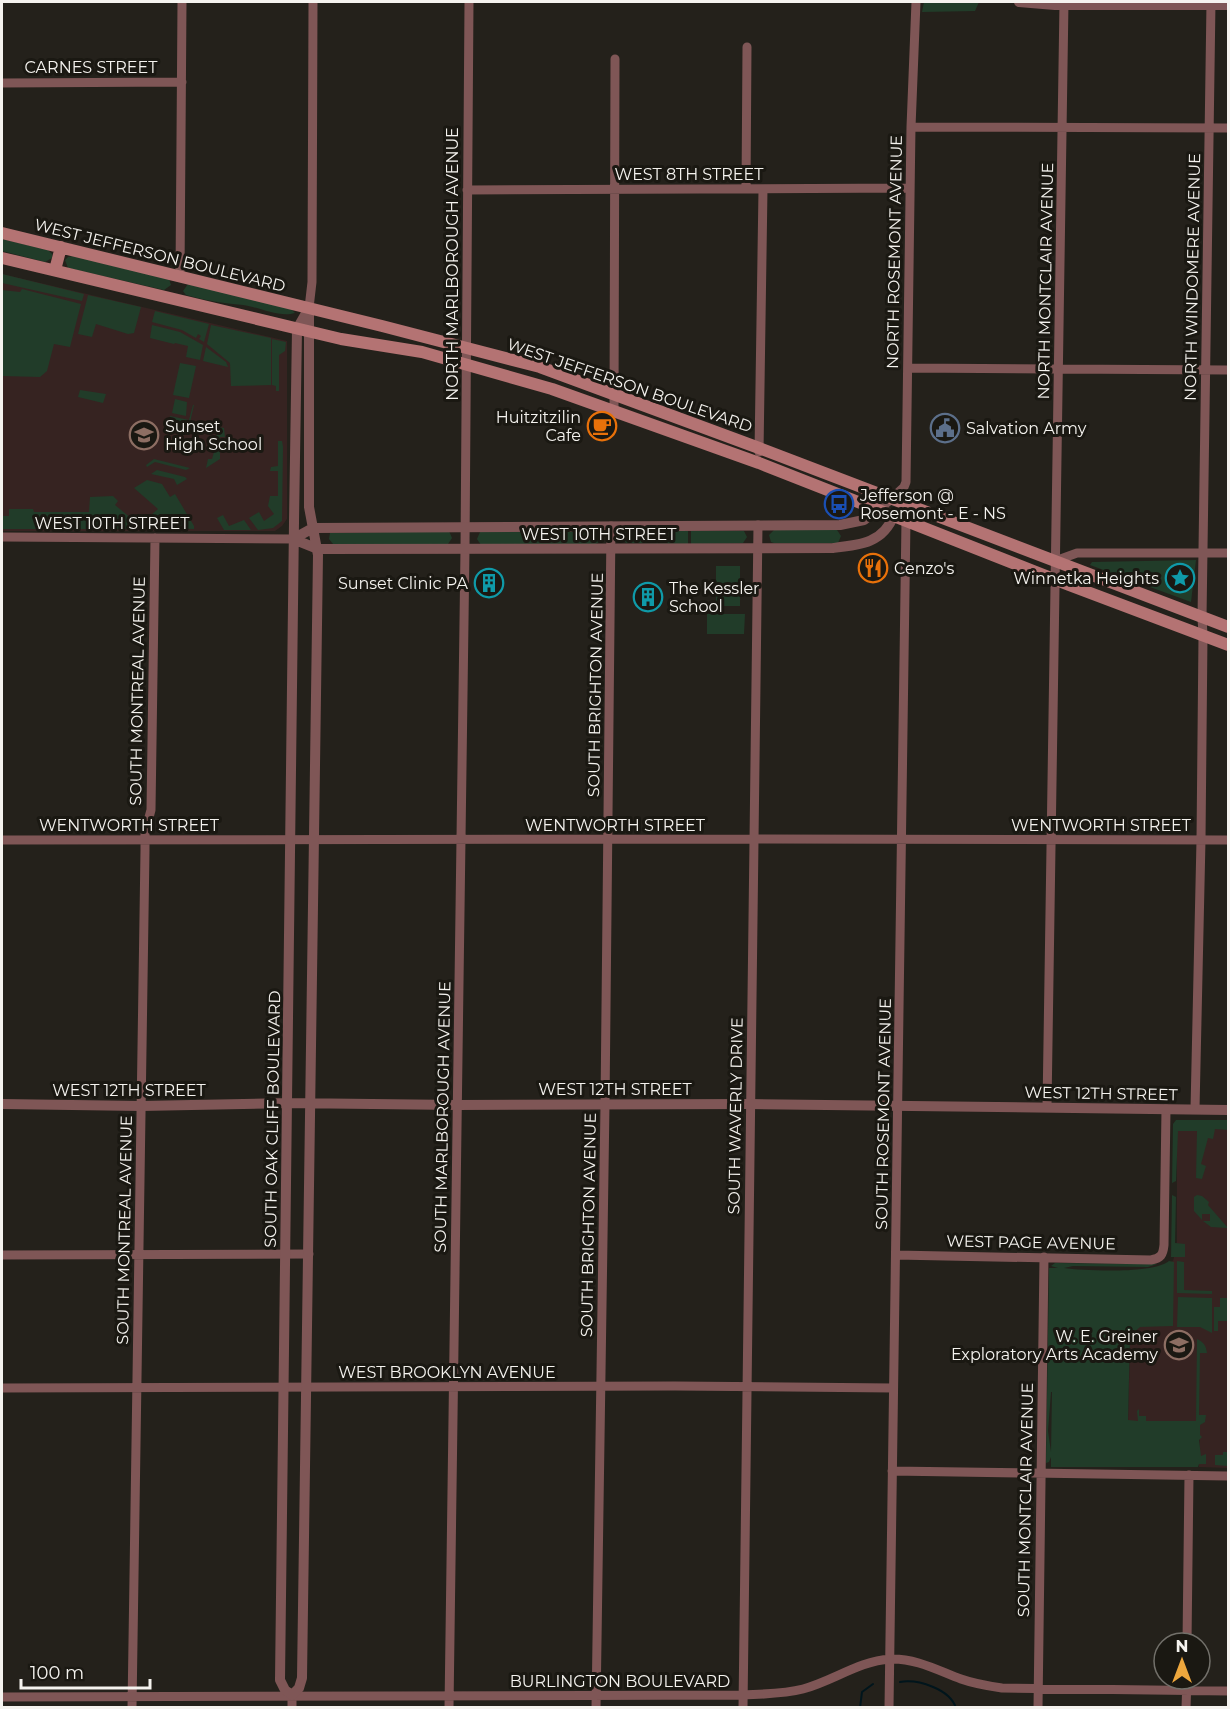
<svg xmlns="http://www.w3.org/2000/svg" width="1230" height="1709" viewBox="0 0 1230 1709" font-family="Montserrat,sans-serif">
<rect width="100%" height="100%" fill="#24211b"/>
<path fill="#362321" d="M2,274L287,341V519L282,526L275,531H2Z
M1177,1121H1228V1468L1199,1467L1200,1421H1128L1132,1270L1158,1268L1173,1261L1177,1245Z"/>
<path fill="#213c29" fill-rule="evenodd" d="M924,2H979L975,11L922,12Z
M2,239L48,250L52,254V258L45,262L2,251Z
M73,256L169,279L171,285L164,290L68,268L65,260L68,257Z
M2,274L84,294L82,301L2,283Z
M188,284L290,308L295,313C279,318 259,307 243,305C222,303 207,301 186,295L183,291Z
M22,289L81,304L70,347L54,344L47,371L40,377L2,376V290L20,292Z
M88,295L141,307L134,333L128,334L96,324L92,337L78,334Z
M155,311L209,324L204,342L199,339L201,336L198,334L196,338L182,330L152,322Z
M152,325L180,332L203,345L200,360L186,357L188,346L175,343L174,344L150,338Z
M211,325L271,338V385L231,386L230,363L207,344Z
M272,339L286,342L285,351L279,355V391H276V386L272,385Z
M206,347L226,362L228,367L203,361Z
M180,363L196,366L189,398L173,395Z
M80,390L106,394L103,403L78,397Z
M175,399L187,402L186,416L172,413Z
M193,405H194L188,431L168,426L170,416L189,420Z
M218,427L224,428L225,437H220V459L206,468L208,459H212L218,438L216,437Z
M278,441H282L283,447L282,521L273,528L258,530L249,518L259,512L264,521L274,514L268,506L270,496H278V471H270L271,467L278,466Z
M154,459L190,468L186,470L155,462L147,467L146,465Z
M157,470L185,477L187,479L177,485L174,479L151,474Z
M147,480L162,484L170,497L175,494L194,526V529L155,528L151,515L158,509L134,488Z
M113,496L118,501L115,505L132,519L137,515C142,519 145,522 144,529H2V516H9V509H33L34,512H89L90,497Z
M223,515L229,526L244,520L251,530H224L217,518Z
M775,529L837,530L841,536L838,543H774L771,542L769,535Z
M449,531L452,538L448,544H333L329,539L330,533Z
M594,531L600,535L599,542L596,544L481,545L477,539L480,532Z
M626,531H688V544L626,543L623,537Z
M691,531H744L747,537L743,543L691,544Z
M1196,560L1191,602L1090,565L1092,562Z
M716,566H740V606H716Z
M707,614H745L744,634H707Z
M1176,1120H1228V1130L1215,1129L1213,1139L1208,1138L1201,1164L1206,1166L1202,1179L1196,1178L1197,1131H1178L1176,1181L1172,1183L1173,1124Z
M1172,1195L1176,1197L1175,1243L1185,1244V1257H1171Z
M1197,1195L1202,1196L1209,1202L1208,1205L1228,1228L1211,1227L1203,1221H1210V1214H1202V1220L1194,1211V1197Z
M1169,1261L1174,1262L1173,1326L1140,1327L1130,1336L1128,1420L1138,1421L1137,1411L1139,1409V1416H1146V1421H1196L1197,1339C1204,1342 1206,1346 1207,1353H1200L1199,1415H1206L1205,1422L1200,1425V1435L1202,1437L1199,1440L1201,1456L1206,1454V1464H1199L1198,1467H1051V1457L1049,1462L1046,1463L1049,1270V1268H1058L1051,1266L1055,1263L1157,1264L1148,1267L1073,1266L1064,1268C1085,1271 1154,1274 1169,1261ZM1051,1392H1052L1051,1452L1048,1431Z
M1177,1261L1184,1262V1290L1212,1291V1294L1177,1293Z
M1178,1297L1212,1298V1333L1200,1327H1177Z
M1220,1298H1228V1321H1218V1331H1214V1307H1220Z
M1223,1452H1228V1466L1215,1465V1455H1223Z"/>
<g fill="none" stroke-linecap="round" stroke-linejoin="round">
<path stroke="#00151c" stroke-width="2" d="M900,1682C918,1679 950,1689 956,1708
M860,1708L862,1692L873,1684"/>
<path stroke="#7f5656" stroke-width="9" d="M2,83L182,82
M911,127L1228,128
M746,189L747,47
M467,190L910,188
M180,276L182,2
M309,308L312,282L313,2
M908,368L1228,370
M614,411L615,59
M759,452L763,189
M892,498L904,487L906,482L911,127L916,2
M2,537L293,539
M1055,561L1077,553H1228
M2,840L755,839L1228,840
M1047,1107L1064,2
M1195,1109L1201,840L1203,635L1202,618L1211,2
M2,1255L309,1254
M896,1255L1151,1260C1161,1258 1163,1255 1164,1245L1166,1109
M2,1388L675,1386L893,1388
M892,1471L1228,1476
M1187,1643L1189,1475
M2,1697L743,1695C763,1694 784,1694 803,1689C833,1681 859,1661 890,1659C916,1658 939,1671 961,1679C975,1684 988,1686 1002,1688L1228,1691
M132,1708L145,850V832L151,810L155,538
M292,1708V1695
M449,1708L465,549L469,2
M596,1708L605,1104L611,526
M743,1708L758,525
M889,1708L906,520
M1038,1708L1044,1257
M1186,1708L1187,1679"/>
<path stroke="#7f5656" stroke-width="10" d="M1019,2L1055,5H1228
M309,308V507L318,555L302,1678L299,1688L292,1695L285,1690L280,1680L294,522L297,329Z
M293,539L318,549L833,548C861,545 883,543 894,515
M293,539L313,528L840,525L864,520L892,498
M2,1104L141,1106L287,1103L457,1105L749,1104L1228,1110"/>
<path stroke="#b47373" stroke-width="12" d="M2,233L382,326L540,367L759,448L1228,627
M2,258L341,339L422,352L552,389L759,463L1069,585L1228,645
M55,270L61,247"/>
</g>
<defs>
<g id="cafe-ring" transform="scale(1.5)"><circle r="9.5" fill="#1a1812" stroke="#e8710a" stroke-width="1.5"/><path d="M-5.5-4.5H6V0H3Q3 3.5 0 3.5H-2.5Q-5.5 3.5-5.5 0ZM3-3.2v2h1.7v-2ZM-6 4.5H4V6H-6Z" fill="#e8710a"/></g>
<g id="civic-ring" transform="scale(1.5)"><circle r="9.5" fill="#1a1812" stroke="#5c6f8a" stroke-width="1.5"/><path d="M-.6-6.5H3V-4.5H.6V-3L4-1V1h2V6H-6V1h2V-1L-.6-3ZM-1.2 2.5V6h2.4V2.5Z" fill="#5c6f8a"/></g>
<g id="school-ring" transform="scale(1.5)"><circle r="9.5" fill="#1a1812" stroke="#8d6e63" stroke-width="1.5"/><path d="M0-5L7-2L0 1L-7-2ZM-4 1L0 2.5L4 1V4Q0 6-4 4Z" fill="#8d6e63"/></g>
<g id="bus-ring" transform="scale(1.5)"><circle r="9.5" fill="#1a1812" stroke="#1a4fb4" stroke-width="1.5"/><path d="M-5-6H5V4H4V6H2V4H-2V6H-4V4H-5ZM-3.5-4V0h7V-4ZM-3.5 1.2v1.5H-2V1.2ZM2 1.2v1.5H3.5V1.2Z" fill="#1a4fb4"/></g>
<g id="restaurant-ring" transform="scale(1.5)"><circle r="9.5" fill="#1a1812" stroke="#e8710a" stroke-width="1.5"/><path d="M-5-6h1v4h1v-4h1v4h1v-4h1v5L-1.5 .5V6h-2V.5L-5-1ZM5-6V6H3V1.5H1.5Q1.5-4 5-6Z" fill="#e8710a"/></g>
<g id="sight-ring" transform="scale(1.5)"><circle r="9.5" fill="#1a1812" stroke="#0f9aa8" stroke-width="1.5"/><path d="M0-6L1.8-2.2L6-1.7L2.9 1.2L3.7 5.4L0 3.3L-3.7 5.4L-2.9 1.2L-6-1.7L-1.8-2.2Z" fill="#0f9aa8"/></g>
<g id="building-ring" transform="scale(1.5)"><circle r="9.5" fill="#1a1812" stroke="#0f9aa8" stroke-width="1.5"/><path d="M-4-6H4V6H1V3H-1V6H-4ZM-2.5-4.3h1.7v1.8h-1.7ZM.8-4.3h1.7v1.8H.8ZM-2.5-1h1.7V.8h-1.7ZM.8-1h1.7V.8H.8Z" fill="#0f9aa8"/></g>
</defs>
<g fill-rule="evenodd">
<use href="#cafe-ring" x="602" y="426"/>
<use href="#civic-ring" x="945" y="428"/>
<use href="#school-ring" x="144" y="435"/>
<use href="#bus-ring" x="839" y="504"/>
<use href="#restaurant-ring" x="873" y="568"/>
<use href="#sight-ring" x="1180" y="578"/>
<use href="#building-ring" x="489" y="583"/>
<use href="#building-ring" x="648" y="597"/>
<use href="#school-ring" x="1179" y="1345"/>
</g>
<g text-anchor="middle" stroke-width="6" stroke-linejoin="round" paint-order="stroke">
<g font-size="16" fill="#f5f3ef" stroke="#1a1812">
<text x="91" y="73">CARNES STREET</text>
<text x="689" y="180">WEST 8TH STREET</text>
<text transform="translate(894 252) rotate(-89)" y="6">NORTH ROSEMONT AVENUE</text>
<text transform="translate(160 255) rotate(14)" y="6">WEST JEFFERSON BOULEVARD</text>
<text transform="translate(452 264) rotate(-90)" y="6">NORTH MARLBOROUGH AVENUE</text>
<text transform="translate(1192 277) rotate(-89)" y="6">NORTH WINDOMERE AVENUE</text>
<text transform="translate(1045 281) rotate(-89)" y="6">NORTH MONTCLAIR AVENUE</text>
<text transform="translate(630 385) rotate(19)" y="6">WEST JEFFERSON BOULEVARD</text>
<text x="112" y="529">WEST 10TH STREET</text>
<text x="599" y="540">WEST 10TH STREET</text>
<text transform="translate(595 685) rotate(-89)" y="6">SOUTH BRIGHTON AVENUE</text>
<text transform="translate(137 691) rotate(-89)" y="6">SOUTH MONTREAL AVENUE</text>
<text x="129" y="831">WENTWORTH STREET</text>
<text x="615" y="831">WENTWORTH STREET</text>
<text x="1101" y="831">WENTWORTH STREET</text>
<text x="615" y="1095">WEST 12TH STREET</text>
<text x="129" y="1096">WEST 12TH STREET</text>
<text transform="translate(1101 1093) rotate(1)" y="6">WEST 12TH STREET</text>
<text transform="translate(883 1114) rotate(-89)" y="6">SOUTH ROSEMONT AVENUE</text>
<text transform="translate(735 1116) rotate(-89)" y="6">SOUTH WAVERLY DRIVE</text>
<text transform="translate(442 1117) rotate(-89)" y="6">SOUTH MARLBOROUGH AVENUE</text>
<text transform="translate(272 1119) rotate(-89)" y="6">SOUTH OAK CLIFF BOULEVARD</text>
<text transform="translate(588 1225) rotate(-89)" y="6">SOUTH BRIGHTON AVENUE</text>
<text transform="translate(124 1230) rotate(-89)" y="6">SOUTH MONTREAL AVENUE</text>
<text transform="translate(1031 1242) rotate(1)" y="6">WEST PAGE AVENUE</text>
<text x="447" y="1378">WEST BROOKLYN AVENUE</text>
<text transform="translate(1025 1500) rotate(-89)" y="6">SOUTH MONTCLAIR AVENUE</text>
<text x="620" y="1687">BURLINGTON BOULEVARD</text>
</g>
<g font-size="16" fill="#f5f3ef" stroke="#1a1812" text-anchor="start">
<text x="581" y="423" text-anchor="end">Huitzitzilin<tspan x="581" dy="18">Cafe</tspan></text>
<text x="165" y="432">Sunset<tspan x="165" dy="18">High School</tspan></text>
<text x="966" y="434">Salvation Army</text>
<text x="860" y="501">Jefferson @<tspan x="860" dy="18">Rosemont - E - NS</tspan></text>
<text x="894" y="574">Cenzo's</text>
<text x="1159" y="584" text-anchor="end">Winnetka Heights</text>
<text x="468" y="589" text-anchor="end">Sunset Clinic PA</text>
<text x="669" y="594">The Kessler<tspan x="669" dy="18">School</tspan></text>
<text x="1158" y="1342" text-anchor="end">W. E. Greiner<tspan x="1158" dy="18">Exploratory Arts Academy</tspan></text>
</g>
</g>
<rect width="1230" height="1709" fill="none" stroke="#f5f3ef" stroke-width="6"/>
<g transform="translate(1182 1661)"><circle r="28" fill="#1a1812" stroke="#72706a" stroke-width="1.5"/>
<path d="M0-4.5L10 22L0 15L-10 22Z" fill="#eea73d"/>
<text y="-9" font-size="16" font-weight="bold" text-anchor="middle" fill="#f5f3ef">N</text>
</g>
<path d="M21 1679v9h129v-9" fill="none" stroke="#f5f3ef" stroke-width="3"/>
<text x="30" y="1679" font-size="18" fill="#f5f3ef" stroke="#1a1812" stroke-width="4.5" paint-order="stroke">100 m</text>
</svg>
